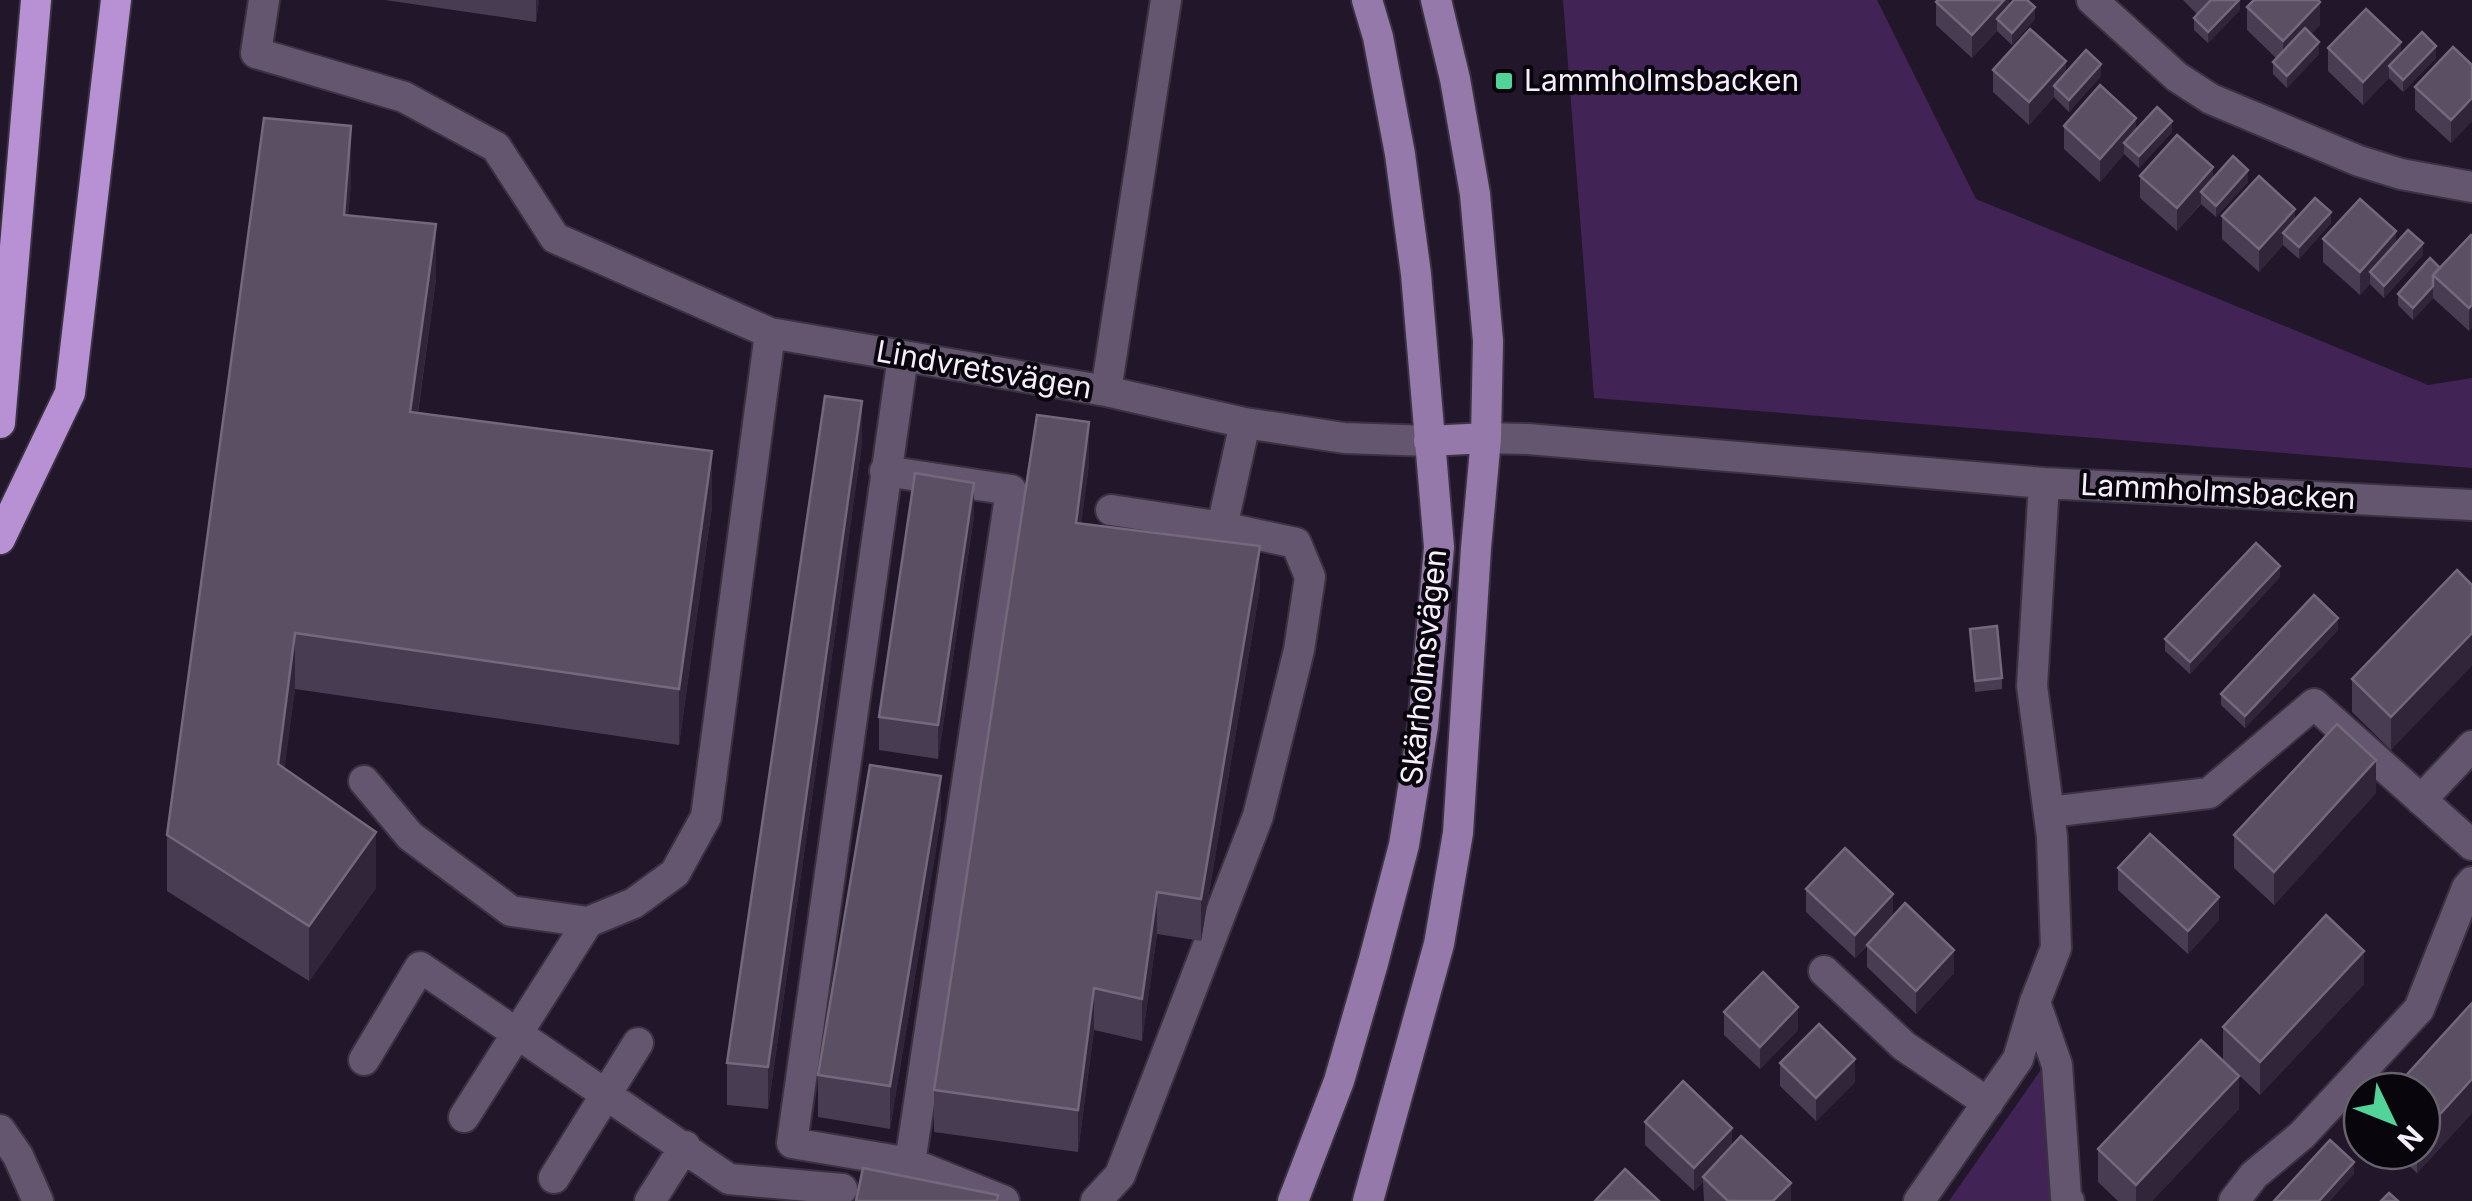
<svg xmlns="http://www.w3.org/2000/svg" width="2472" height="1201" viewBox="0 0 2472 1201" font-family="Inter,sans-serif">
<rect width="100%" height="100%" fill="#21162a"/>
<path fill="#412455" d="M1563,0H1877L1976,199L2428,385L2472,378V468L1594,398Z
M2045,1064L2058,1201H1949Z"/>
<g fill="none" stroke-linecap="round" stroke-linejoin="round">
<g stroke="#3a3241" stroke-width="34">
<path id="minor" d="M264,0L256,53L404,97L496,147L555,238L770,333L1106,391L1245,423L1344,438L1429,441
M2092,0L2177,77L2211,99L2359,161L2401,174L2472,187
M903,356L792,1143L910,1163L1004,1201
M1106,391L1166,0
M1486,438L1528,439L2044,483L2472,505
M885,471L1011,490L910,1163
M1222,527L1245,423
M364,781L410,836L511,911L588,922L634,903L675,873L706,817L770,333
M2421,800L2472,746
M2049,812L2209,793L2314,704L2472,845
M1824,971L1904,1046L1988,1103
M2035,1002L2057,1065L2066,1197L2069,1201
M364,1060L420,967L729,1179L842,1189
M464,1117L588,922
M0,1130L18,1156L38,1201
M554,1178L638,1043
M650,1201L685,1146
M1096,1201L1120,1175L1258,816L1299,650L1310,577L1296,543L1222,527L1111,510
M1919,1201L2018,1059L2035,1002L2056,948L2052,837L2032,686L2044,483
M2234,1201L2254,1175L2302,1135L2419,1009L2467,888L2472,882"/>
</g>
<g stroke="#3a3241" stroke-width="34">
<path id="major" d="M1429,441L1486,438
M1293,1201L1339,1081L1373,963L1404,845L1423,726L1439,547L1416,274L1400,154L1378,37L1367,0
M1368,1201L1439,944L1458,833L1476,548L1486,438L1488,341L1475,194L1455,79L1436,0"/>
</g>
<g stroke="#3a3241" stroke-width="34">
<path id="highway" d="M0,423L36,0
M0,539L70,393L116,0"/>
</g>
<use href="#minor" stroke="#64566e" stroke-width="30"/>
<use href="#major" stroke="#9679ab" stroke-width="30"/>
<use href="#highway" stroke="#b791d4" stroke-width="30"/>
</g>
<path fill="#483c52" d="M385,0H539L536,22Z
M2009,0V6L2035,19L2012,45L1997,31L1972,58L1936,25V2Z
M2183,0H2240V10L2208,43L2194,30V18L2197,14Z
M2247,7L2320,25L2311,34L2319,54L2287,88L2273,74V62L2276,58L2247,30Z
M2328,48L2401,54L2436,58L2403,92L2389,78L2363,105L2328,71Z
M2472,65V121L2451,143L2415,110V87Z
M1993,70L2066,73L2101,76L2069,112L2054,97L2029,125L1993,92Z
M2064,126L2172,132L2139,168L2124,154L2100,182L2064,149Z
M2140,176L2213,179L2248,182L2216,217L2201,204L2177,231L2140,198Z
M351,182L348,215L436,279L418,413L712,507L679,745L295,689L284,769L376,888L309,981L167,891V835Z
M2222,216L2295,220L2331,223L2299,259L2283,245L2259,272L2222,239Z
M2472,236L2469,331L2433,298L2413,320L2398,305V294L2440,268Z
M2323,239L2396,243L2423,255L2384,298L2370,284L2360,295L2323,262Z
M862,443L768,1109L727,1105V1063Z
M1089,464L1081,523L1260,588L1201,941L1157,934L1142,1041L1094,1030L1078,1152L934,1132V1090Z
M974,516L938,759L879,750V717Z
M2457,570L2391,750L2352,712V679Z
M2280,577L2190,674L2165,651V639Z
M1970,629L2002,678V689L1975,692Z
M2338,630L2245,728L2221,705V694Z
M2376,793L2274,905L2234,868V835Z
M941,818L890,1129L818,1117V1075Z
M2118,868L2219,920L2188,954L2118,890Z
M1806,889L1954,973L1916,1014L1867,967V946L1855,958L1806,912Z
M2364,984L2260,1095L2223,1060V1027Z
M2472,1003V1113L2417,1173L2393,1151H2422Z
M1724,1012L1798,1030L1760,1069L1724,1035Z
M1780,1063L1855,1082L1816,1121L1780,1086Z
M2239,1109L2152,1201H2118L2098,1182V1149Z
M1645,1122L1732,1146L1791,1201H1704L1703,1182L1694,1191L1645,1145Z"/>
<path fill="#31253a" d="M536,0H539L536,22Z
M2004,0H2009V18L1997,19V31L1972,58V35Z
M2239,0H2240V10L2208,43V32Z
M2320,2V25L2283,64V41Z
M2035,7V19L2012,45V33Z
M2319,42V54L2287,88V76Z
M2401,42V65L2389,66V78L2363,105V82Z
M2436,46V58L2403,92V80Z
M2066,61V84L2054,86V97L2029,125V102Z
M2101,64V76L2069,112V100Z
M2472,98V121L2451,143V120Z
M2136,118V141L2124,143V154L2100,182V159Z
M2172,121V132L2139,168V156Z
M351,126V182L344,270V215Z
M2213,167V190L2201,192V203L2177,231V208Z
M2248,170V182L2216,217V206Z
M2295,209V232L2283,233V245L2259,272V249Z
M2331,212V223L2299,259V247Z
M436,224V279L410,468V412Z
M2396,231V254L2370,272V284L2360,295V272Z
M2423,243V255L2384,298V286Z
M2433,286V298L2413,320V308Z
M2472,305V328L2469,331V308Z
M862,401V443L768,1109V1067Z
M1089,422V464L1076,565V523Z
M712,451V507L679,745V689Z
M974,483V516L938,759V725Z
M1260,546V588L1201,941V899Z
M2280,566V577L2190,674V662Z
M2338,618V630L2245,728V716Z
M295,633V689L278,820V764Z
M2472,633V666L2391,750V717Z
M2376,760V793L2274,905V872Z
M941,776V818L890,1129V1086Z
M376,832V888L309,981V926Z
M1157,892V934L1142,1041V999Z
M1893,894V917L1855,958V935Z
M2219,897V920L2188,954V931Z
M1954,950V973L1916,1014V991Z
M2364,951V984L2260,1095V1062Z
M1094,988V1030L1078,1152V1110Z
M1798,1007V1030L1760,1069V1047Z
M1855,1059V1082L1816,1121V1098Z
M2239,1076V1109L2152,1201H2136V1185Z
M2472,1079V1113L2417,1173V1151H2422V1134Z
M1732,1128V1151L1703,1177V1182L1694,1191V1168Z
M2354,1162V1174L2330,1201H2319Z
M1791,1183V1201H1773Z"/>
<path fill="#5b4f64" stroke="#73687c" stroke-width="2.5" d="M1938,0H2004L1972,35L1936,2Z
M2014,0H2027L2035,7L2012,33L1997,19Z
M2211,0H2239L2208,32L2194,18Z
M2254,0H2318L2320,2L2283,41L2247,7Z
M2366,9L2401,42L2363,82L2328,48Z
M2305,28L2319,42L2287,76L2273,62Z
M2030,29L2066,61L2029,102L1993,70Z
M2422,32L2436,46L2403,80L2389,66Z
M2453,47L2472,65V98L2451,120L2415,87Z
M2086,50L2101,64L2069,100L2054,86Z
M2100,85L2136,118L2100,159L2064,126Z
M2157,107L2172,121L2139,156L2124,143Z
M264,118L351,126L344,215L436,224L410,412L712,451L679,689L295,633L278,764L376,832L309,926L167,835Z
M2177,135L2213,167L2177,208L2140,176Z
M2233,156L2248,170L2216,206L2201,192Z
M2259,176L2295,209L2259,249L2222,216Z
M2315,198L2331,212L2299,247L2283,233Z
M2360,199L2396,231L2360,272L2323,239Z
M2408,230L2423,243L2384,286L2370,272Z
M2471,235L2472,236V305L2469,308L2433,275Z
M2430,258L2440,268L2433,275V286L2413,308L2398,294Z
M825,396L862,401L768,1067L727,1063Z
M1037,415L1089,422L1076,523L1260,546L1201,899L1157,892L1142,999L1094,988L1078,1110L934,1090Z
M915,473L974,483L938,725L879,717Z
M2256,543L2280,566L2190,662L2165,639Z
M2457,570L2472,585V633L2391,717L2352,679Z
M2314,595L2338,618L2245,716L2221,694Z
M1997,626L2002,678L1975,681L1970,629Z
M2337,724L2376,760L2274,872L2234,835Z
M870,765L941,776L890,1086L818,1075Z
M2150,834L2219,897L2188,931L2118,868Z
M1845,848L1893,894L1855,935L1806,889Z
M1905,903L1954,950L1916,991L1867,945Z
M2326,915L2364,951L2260,1062L2223,1027Z
M1763,972L1798,1007L1760,1047L1724,1012Z
M2472,1003V1079L2422,1134V1091H2392Z
M1819,1024L1855,1059L1816,1098L1780,1063Z
M2201,1040L2239,1076L2136,1185L2098,1149Z
M1683,1081L1732,1128L1694,1168L1645,1122Z
M1741,1136L1791,1183L1773,1201H1728L1703,1177Z
M2330,1140L2354,1162L2319,1201H2274Z
M863,1168L998,1195L997,1201H856Z
M1625,1169L1659,1201H1595Z
M2389,1193L2398,1201H2381Z"/>
<rect fill="#52d397" stroke="#08050c" stroke-width="4" x="1494" y="71" width="20" height="20" rx="5"/>
<g text-anchor="middle" stroke-width="8" stroke-linejoin="round" paint-order="stroke">
<g font-size="30" fill="#f6eefc" stroke="#08050c" text-anchor="start">
<text x="1524" y="91">Lammholmsbacken</text>
</g>
<g font-size="30" fill="#f6eefc" stroke="#08050c">
<text transform="translate(984 370) rotate(10)" y="10">Lindvretsvägen</text>
<text transform="translate(2218 492) rotate(3)" y="10">Lammholmsbacken</text>
<text transform="translate(1424 667) rotate(-84)" y="10">Skärholmsvägen</text>
</g>
</g>
<g transform="translate(2392 1121) rotate(133)"><circle r="48" fill="#08050c" stroke="#67626c" stroke-width="2.5"/>
<path d="M0-8L18 38L0 25L-18 38Z" fill="#52d397"/>
<text y="-15" font-size="28" font-weight="bold" text-anchor="middle" fill="#f6eefc">N</text>
</g>
</svg>
